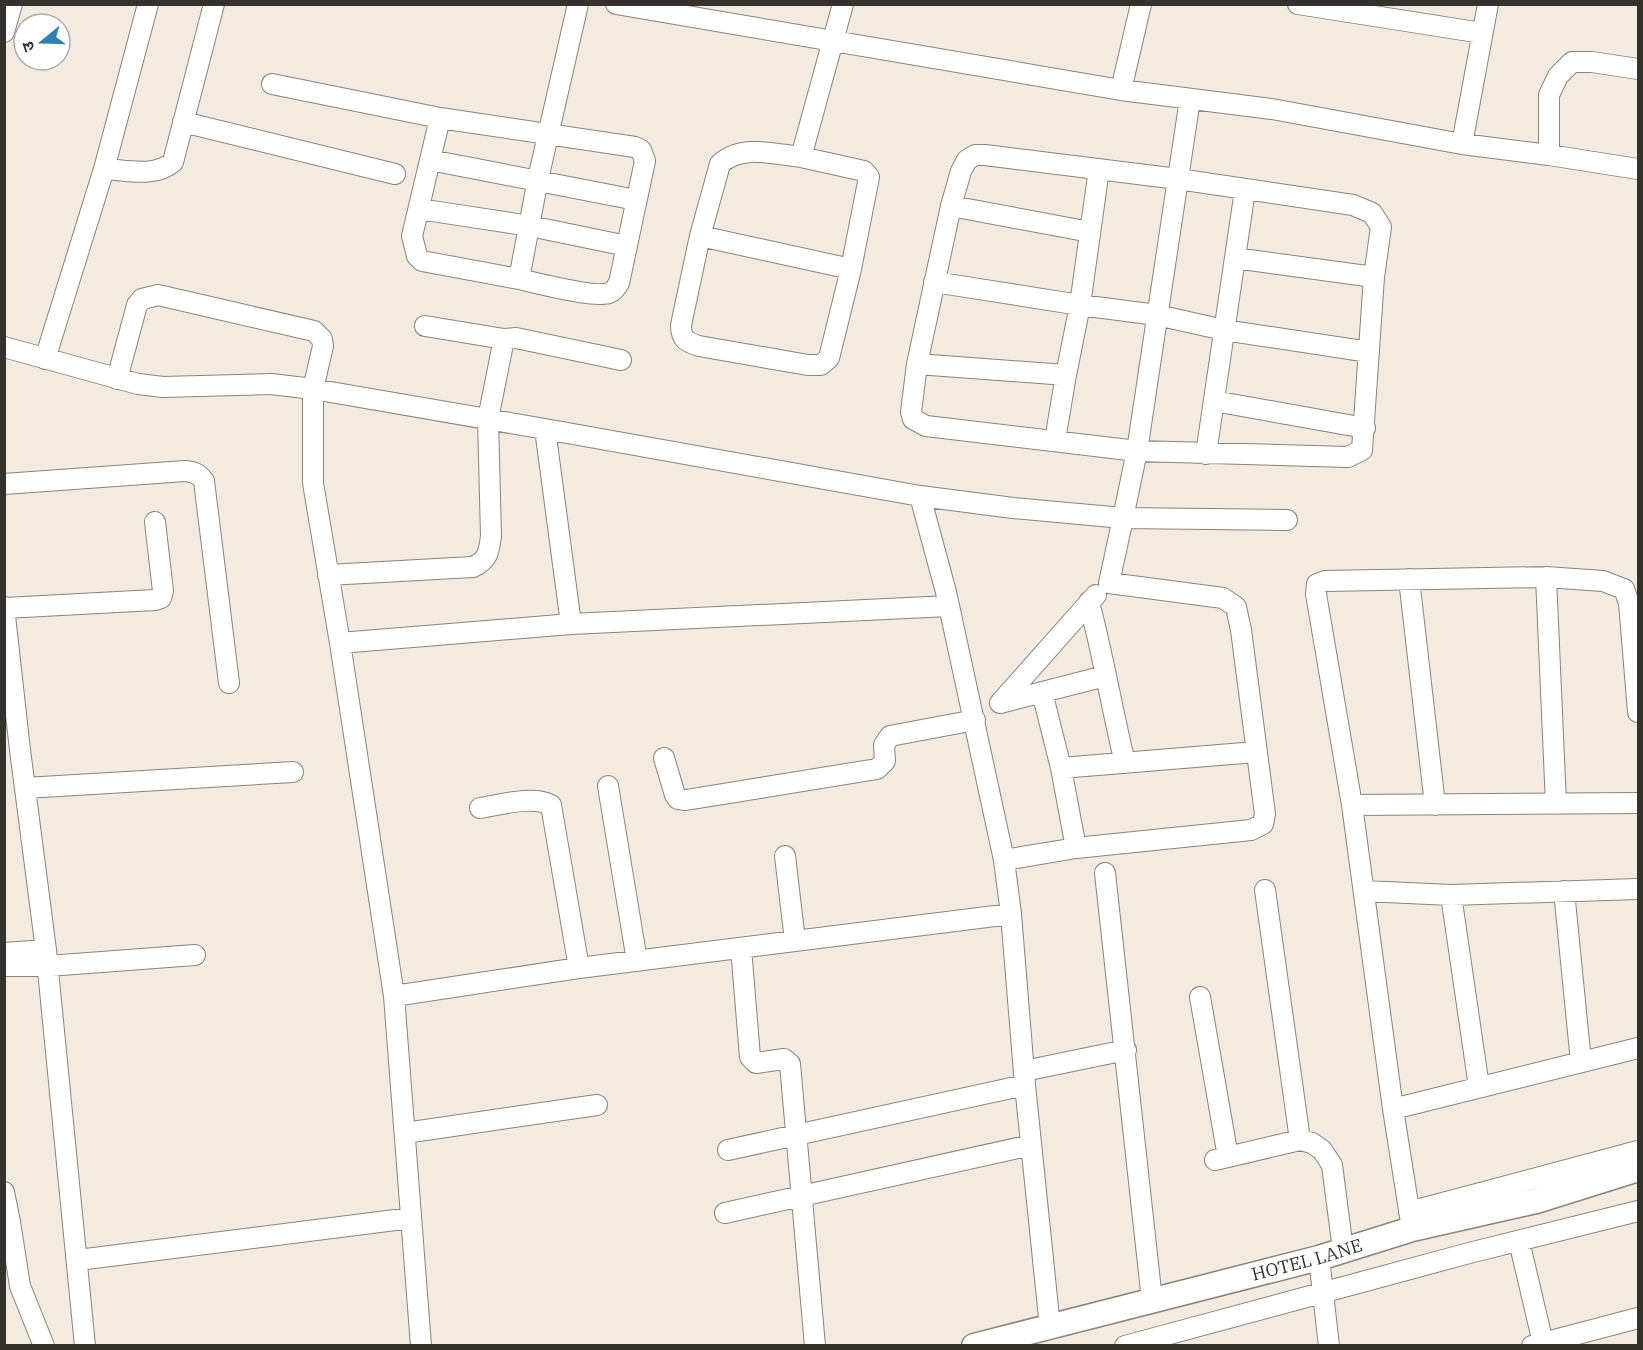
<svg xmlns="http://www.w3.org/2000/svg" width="1643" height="1350" viewBox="0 0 1643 1350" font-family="'IBM Plex Serif','Noto Sans Devanagari',serif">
<rect width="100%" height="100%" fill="#f3ebdf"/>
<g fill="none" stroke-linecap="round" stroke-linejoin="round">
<g stroke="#8b8379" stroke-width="22">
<path id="minor" d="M616,4L1121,90L1272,109L1462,144L1549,155L1638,169
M1298,4L1482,33
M4,32L12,4
M272,84L440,118L635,147L641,150L645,161L619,283C616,287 614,292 609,293C594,298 537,283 519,279L538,179L578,4
M1121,90L1141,4
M440,118L412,236L417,256L422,261L519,279
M183,122L395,174
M1462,144L1488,4
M975,155H985L1178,179L1353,205L1372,213L1381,227L1374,277L1362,450L1348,457L1137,451L926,426L913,419L911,412L917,364L951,206L961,171L967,160Z
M1549,155V95L1558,76L1572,62H1592L1638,69
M801,157L864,171L869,177L851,269L829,358L821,365H808L699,346C686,342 681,339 681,325L700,236L720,164C741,144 774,154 801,157L843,4
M430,160L636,200
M104,169C126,170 155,178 173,162L214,4
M951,206L1090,232
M419,209L530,226L627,246
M700,236L851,269
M1235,258L1374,277
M934,282L1080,305L1157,315L1224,330L1369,352
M425,326L504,339
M4,347L138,384L163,387L271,384L313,389L545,429L920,496L1013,508L1123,518L1137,451L1190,99
M45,359L104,169L148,4
M917,364L1066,375L1055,440
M1066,375L1080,305L1099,169
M117,379L137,305L142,299L158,295L314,331L322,339L323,346L313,389V483L340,643L394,996L421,1346
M1214,401L1365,428
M545,429L571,624
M1206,454L1245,190
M4,484L185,471C194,472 198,473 204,481L229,683
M920,496L946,592L1004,860L1011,914L1025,1085L1050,1327
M328,575L473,567C488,560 489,552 491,536L488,419L504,339L516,338L621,360
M1546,577L1556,804
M1409,579L1435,805
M1089,602C1103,655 1112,709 1125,763
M4,607L20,750L46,950L85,1346
M5,608L155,600L161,598L163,591L155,522
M340,643L571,624L949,606
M1042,692L1061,768L1076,848
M1001,702L1096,595
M1000,703L1105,676
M664,758L675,795L678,799L686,800L877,769L885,761L884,745L890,736L975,720
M1061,768L1256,752
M608,786L637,961
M25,788L293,772
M1352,805L1638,803
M480,808C499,805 534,795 551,805L579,968
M785,856L795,941
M1004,860L1076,848L1251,830L1263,824L1265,814L1241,630L1236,607L1223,598L1109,583L1123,518L1287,520
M1105,873L1152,1300
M1265,890L1300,1140
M1364,891L1451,895L1479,1087
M1564,891L1581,1062
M1451,895L1638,889
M741,948L750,1057L756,1063L784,1059L790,1064L815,1346
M4,953L46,950
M4,966H48L195,955
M394,996L579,968L1011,914
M1200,997L1228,1157
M1024,1071L1126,1050
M1393,1109L1638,1048
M405,1133L597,1105
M728,1150L1025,1085
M1215,1160L1300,1140L1312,1143L1322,1150L1332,1165L1343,1250
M4,1192L10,1222
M1409,1212L1638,1151
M725,1213L1031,1145
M4,1222H10L20,1286L44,1346
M1412,1229L1393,1109L1352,805L1316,594L1317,584L1325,581L1546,577L1603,581L1624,589L1629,603L1638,712
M1519,1241L1543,1343
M1319,1258L1329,1346
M78,1260L411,1218
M1125,1346L1473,1252L1638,1211
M1532,1346L1638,1318"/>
</g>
<g stroke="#8b8379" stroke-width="27">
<g id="tertiary">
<path id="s1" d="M974,1346L1319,1258L1412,1229L1536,1201L1638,1169"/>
</g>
</g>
<use href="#minor" stroke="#fff" stroke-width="20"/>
<use href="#tertiary" stroke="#fff" stroke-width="24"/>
</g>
<g text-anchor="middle" stroke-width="4.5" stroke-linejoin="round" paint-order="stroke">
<g font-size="18" fill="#35312d" stroke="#fff">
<text dy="6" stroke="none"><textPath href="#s1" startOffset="344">HOTEL LANE</textPath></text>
</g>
</g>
<rect width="1643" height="1350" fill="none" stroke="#35312d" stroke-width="12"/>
<g transform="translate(42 42) rotate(251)"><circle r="28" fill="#ffffff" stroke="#aeadab" stroke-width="1.5"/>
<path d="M0-4.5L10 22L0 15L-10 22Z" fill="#2f81b1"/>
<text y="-9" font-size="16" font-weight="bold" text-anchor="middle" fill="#35312d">उ</text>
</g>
</svg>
